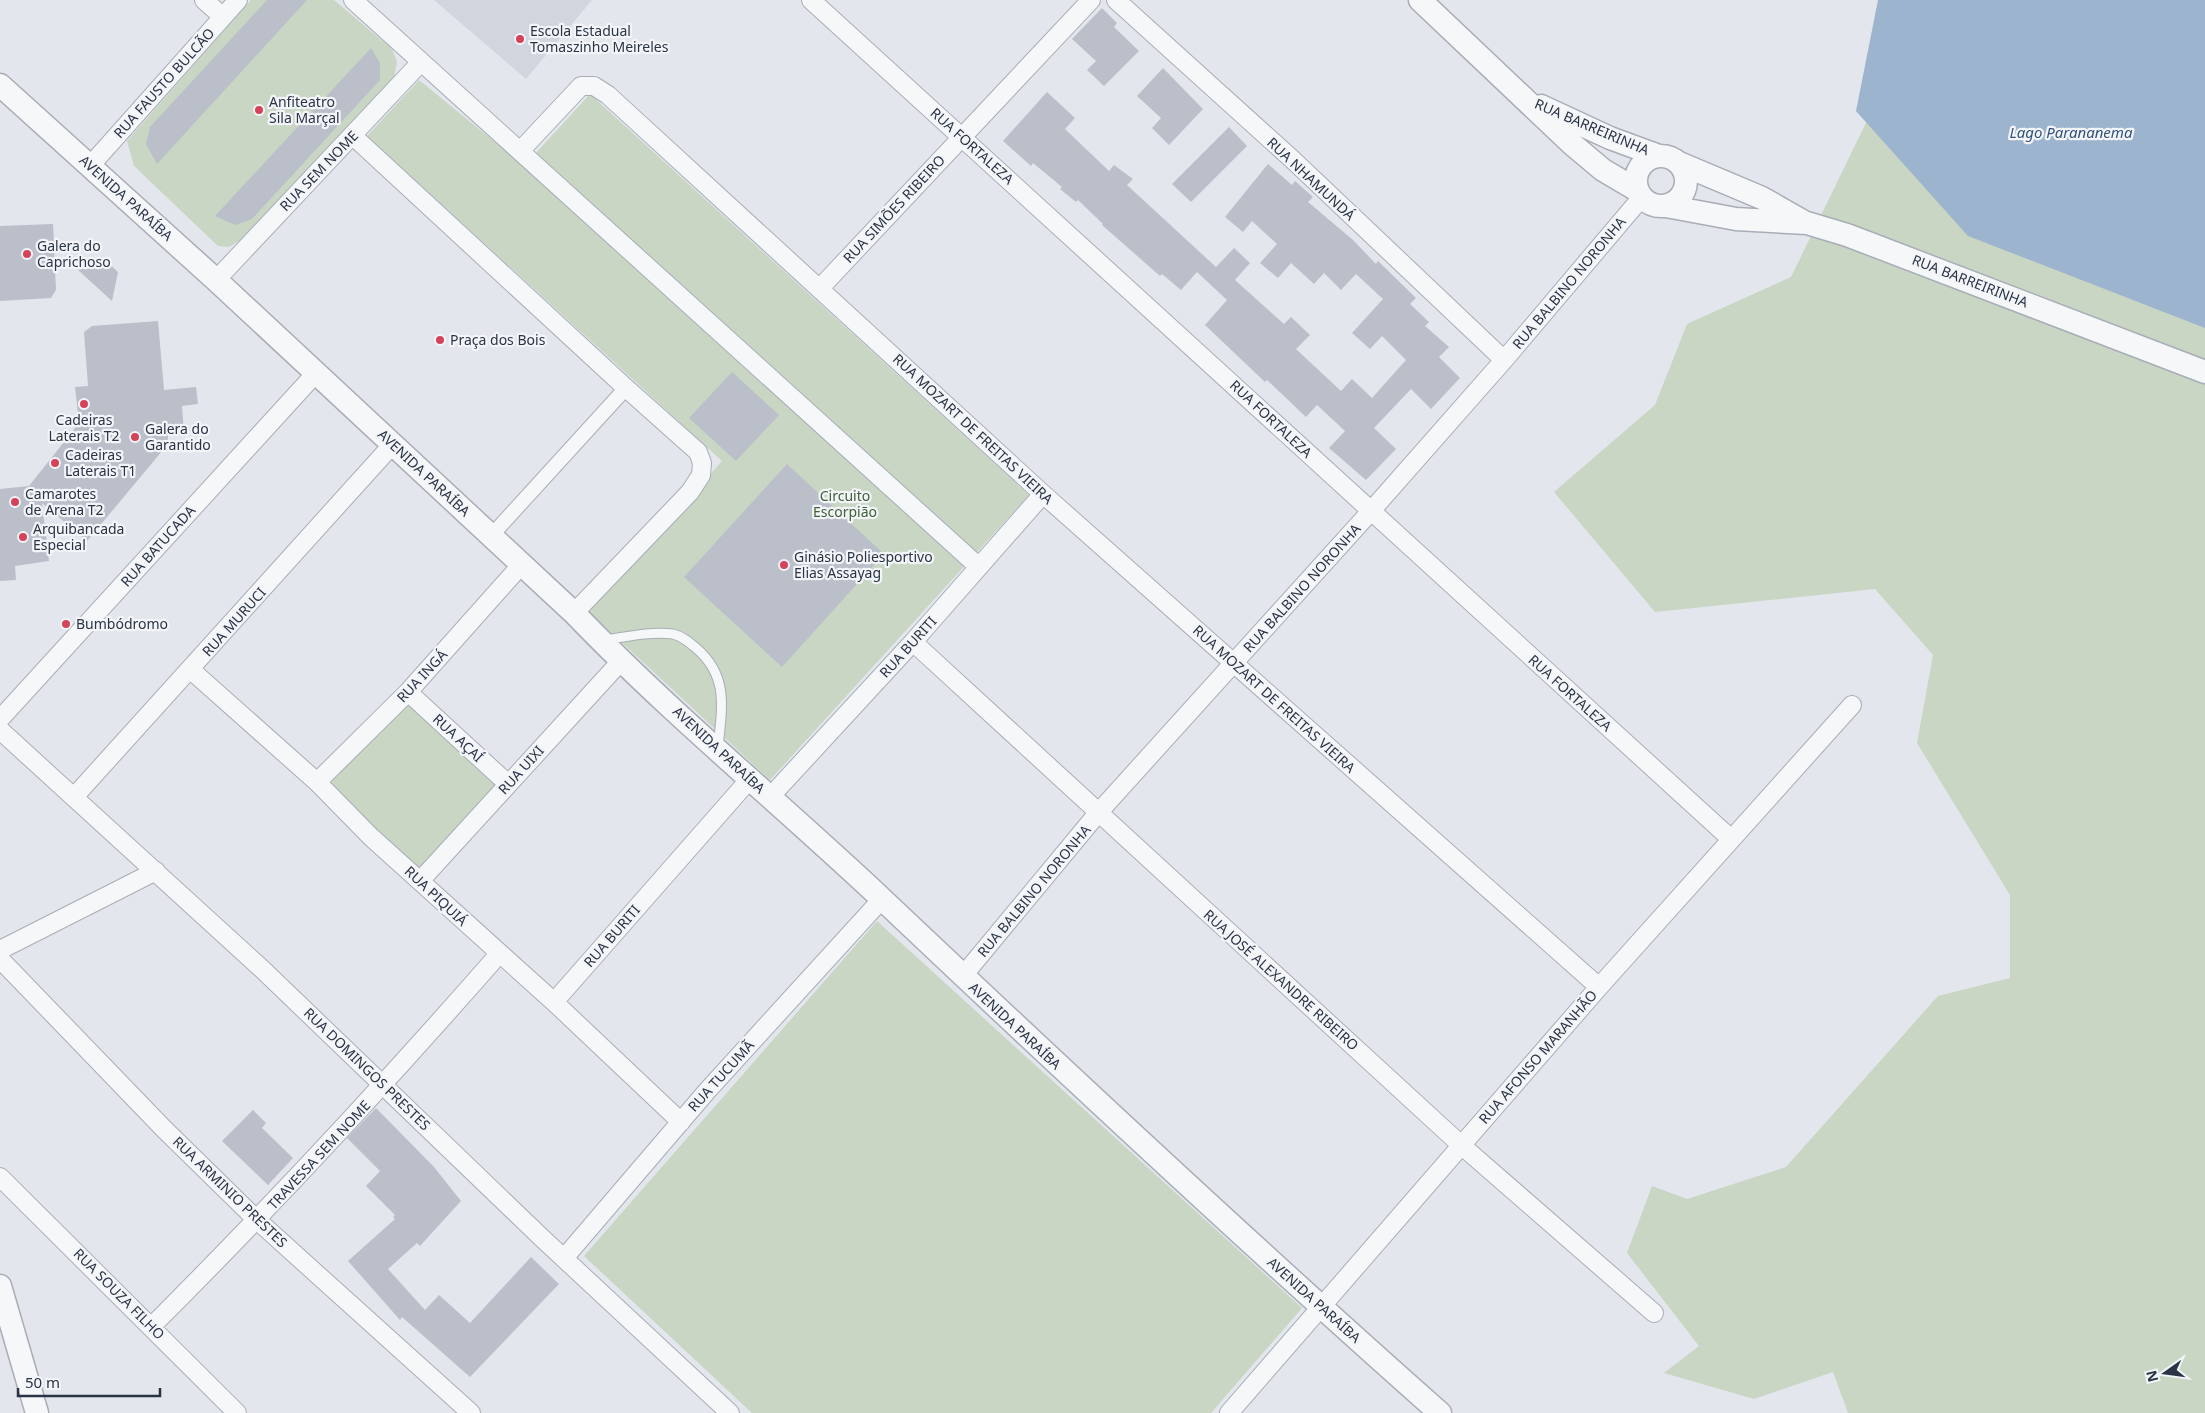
<svg xmlns="http://www.w3.org/2000/svg" width="2205" height="1413" viewBox="0 0 2205 1413" font-family="'Noto Sans',sans-serif">
<rect width="100%" height="100%" fill="#e3e6ec"/>
<path fill="#d1d5de" d="M434,0H592L526,79Z"/>
<path fill="#c8d6c3" d="M251,0H334L392,49L397,62L394,78L239,241L229,247L218,246L134,166L127,141Z
M2205,0V1413H1848L1833,1372L1754,1399L1664,1373L1699,1346L1627,1253L1652,1186L1687,1199L1786,1167L1938,996L2010,978V895L1917,743L1933,655L1875,589L1655,612L1554,492L1655,405L1687,324L1791,277L1880,94Z
M419,80L524,166L590,94L1029,495L770,780L589,612L722,461L367,136Z
M408,702L503,785L420,872L328,785Z
M877,921L1302,1308L1211,1413H752L584,1256Z"/>
<path fill="#9cb4cd" d="M1878,0H2205V328L1968,236L1856,111Z"/>
<path fill="#babfca" d="M267,0H307L157,164L146,144L150,127Z
M1102,8L1117,23L1114,27L1139,51L1104,86L1087,70L1096,61L1072,39Z
M371,48L380,63V80L252,219L235,225L215,216Z
M1163,68L1203,109L1169,145L1152,128L1161,118L1137,96Z
M1047,92L1075,118L1065,129L1109,171L1114,165L1133,179L1127,185L1216,267L1234,248L1250,263L1235,280L1284,324L1291,317L1310,335L1296,349L1341,391L1352,379L1372,398L1406,360L1382,336L1370,349L1352,333L1383,299L1356,274L1341,290L1324,273L1314,284L1291,263L1278,278L1260,263L1277,244L1252,221L1243,232L1225,217L1268,164L1292,185L1295,181L1313,197L1308,202L1353,240L1376,264L1378,261L1416,298L1410,304L1429,322L1425,326L1449,347L1439,357L1460,378L1431,409L1411,389L1374,428L1396,449L1366,480L1329,448L1345,431L1317,405L1306,417L1267,380L1265,382L1205,325L1227,300L1197,272L1181,290L1162,274L1160,276L1102,225L1103,224L1078,200L1076,202L1060,189L1062,187L1033,163L1031,166L1003,141Z
M1229,127L1247,146L1191,202L1172,184Z
M53,224L56,290L51,298L0,301V226Z
M105,260L118,272L112,301L78,270Z
M158,321L164,390L196,387L198,404L182,406L184,433L168,434V444L87,541L42,503L49,561L15,566L16,580L0,581V489L29,486L79,423L75,387L88,386L84,332L92,326Z
M732,372L779,415L736,461L689,418Z
M787,464L884,554L782,667L684,577Z
M376,1108L434,1167L461,1201L420,1246L417,1243L388,1269L425,1310L439,1295L470,1323L531,1257L559,1284L470,1377L402,1317L400,1320L348,1261L395,1219L393,1217L395,1215L366,1186L380,1171L347,1138Z
M253,1110L266,1123L262,1128L293,1158L268,1185L222,1141Z"/>
<g fill="none" stroke-linecap="round" stroke-linejoin="round">
<g stroke="#a8adb7" stroke-width="11">
<path id="service" d="M604,640C626,637 651,631 673,634C682,636 689,642 696,648C729,676 722,708 718,747"/>
</g>
<g stroke="#a8adb7" stroke-width="16">
<path id="pedestrian" d="M491,536L626,388"/>
</g>
<g stroke="#a8adb7" stroke-width="20">
<path id="minor" d="M204,0L223,17
M353,0L979,567
M811,0L1731,839
M1116,0L1293,160L1504,360
M353,136L626,388L698,452L702,463L701,475L690,492L574,613
M520,151L581,86H594L608,95L1043,494L1599,987
M90,166L238,0
M216,280L421,62
M820,288L1091,0
M913,642L1461,1145L1654,1313
M191,670L317,782L371,837L554,1002L681,1122
M408,692L508,784
M0,719L316,373
M0,730L262,969L543,1239L730,1413
M317,782L408,692L522,564
M74,797L393,444
M770,797L913,642L1043,494
M420,881L622,660
M0,950L156,871
M0,959L164,1129L258,1221L471,1413
M962,977L1098,813L1371,511L1504,360L1642,197
M554,1002L749,780
M0,1177L237,1413
M565,1257L707,1091L882,899
M152,1326C272,1206 387,1082 499,954
M1229,1413L1599,987L1852,705"/>
</g>
<g stroke="#a8adb7" stroke-width="25">
<path id="tertiary" d="M1420,0L1572,144L1603,170L1637,190
M0,85L216,280L574,613C671,714 780,803 882,899C1066,1073 1251,1246 1440,1413
M1541,106L1610,138L1659,156
M1636 181a25 25 0 1 1 50 0a25 25 0 1 1-50 0Z
M1679,163L1762,198L1806,223
M1666,206L1736,219L1807,223L1847,235L2205,372
M0,1286L37,1413"/>
</g>
<use href="#service" stroke="#f6f7f9" stroke-width="9"/>
<use href="#pedestrian" stroke="#f6f7f9" stroke-width="14"/>
<use href="#minor" stroke="#f6f7f9" stroke-width="18"/>
<use href="#tertiary" stroke="#f6f7f9" stroke-width="22"/>
</g>
<g fill="#d5435b" stroke="#f3f5f9" stroke-width="2">
<circle cx="520" cy="39" r="5"/>
<circle cx="259" cy="110" r="5"/>
<circle cx="27" cy="254" r="5"/>
<circle cx="440" cy="340" r="5"/>
<circle cx="84" cy="404" r="5"/>
<circle cx="135" cy="437" r="5"/>
<circle cx="55" cy="463" r="5"/>
<circle cx="15" cy="502" r="5"/>
<circle cx="23" cy="537" r="5"/>
<circle cx="784" cy="565" r="5"/>
<circle cx="66" cy="624" r="5"/>
</g>
<g text-anchor="middle" stroke-width="4.5" stroke-linejoin="round" paint-order="stroke">
<g font-size="14" fill="#2a3445" stroke="#f3f5f9" text-anchor="start">
<text x="530" y="36">Escola Estadual<tspan x="530" dy="16">Tomaszinho Meireles</tspan></text>
<text x="269" y="107">Anfiteatro<tspan x="269" dy="16">Sila Marçal</tspan></text>
<text x="37" y="251">Galera do<tspan x="37" dy="16">Caprichoso</tspan></text>
<text x="450" y="345">Praça dos Bois</text>
<text x="84" y="425" text-anchor="middle">Cadeiras<tspan x="84" dy="16">Laterais T2</tspan></text>
<text x="145" y="434">Galera do<tspan x="145" dy="16">Garantido</tspan></text>
<text x="65" y="460">Cadeiras<tspan x="65" dy="16">Laterais T1</tspan></text>
<text x="25" y="499">Camarotes<tspan x="25" dy="16">de Arena T2</tspan></text>
<text x="33" y="534">Arquibancada<tspan x="33" dy="16">Especial</tspan></text>
<text x="794" y="562">Ginásio Poliesportivo<tspan x="794" dy="16">Elias Assayag</tspan></text>
<text x="76" y="629">Bumbódromo</text>
</g>
<g font-size="14" fill="#2a3445" stroke="#f3f5f9">
<text transform="translate(164 83) rotate(-48)" y="5">RUA FAUSTO BULCÃO</text>
<text transform="translate(1592 127) rotate(23)" y="5">RUA BARREIRINHA</text>
<text transform="translate(972 146) rotate(42)" y="5">RUA FORTALEZA</text>
<text transform="translate(319 171) rotate(-46)" y="5">RUA SEM NOME</text>
<text transform="translate(1311 179) rotate(43)" y="5">RUA NHAMUNDÁ</text>
<text transform="translate(126 198) rotate(42)" y="5">AVENIDA PARAÍBA</text>
<text transform="translate(894 209) rotate(-47)" y="5">RUA SIMÕES RIBEIRO</text>
<text transform="translate(1970 281) rotate(21)" y="5">RUA BARREIRINHA</text>
<text transform="translate(1569 283) rotate(-50)" y="5">RUA BALBINO NORONHA</text>
<text transform="translate(1271 419) rotate(43)" y="5">RUA FORTALEZA</text>
<text transform="translate(973 429) rotate(43)" y="5">RUA MOZART DE FREITAS VIEIRA</text>
<text transform="translate(424 473) rotate(43)" y="5">AVENIDA PARAÍBA</text>
<text transform="translate(158 546) rotate(-48)" y="5">RUA BATUCADA</text>
<text transform="translate(1302 588) rotate(-48)" y="5">RUA BALBINO NORONHA</text>
<text transform="translate(234 622) rotate(-48)" y="5">RUA MURUCI</text>
<text transform="translate(908 647) rotate(-48)" y="5">RUA BURITI</text>
<text transform="translate(422 676) rotate(-47)" y="5">RUA INGÁ</text>
<text transform="translate(1570 693) rotate(42)" y="5">RUA FORTALEZA</text>
<text transform="translate(1274 699) rotate(42)" y="5">RUA MOZART DE FREITAS VIEIRA</text>
<text transform="translate(458 738) rotate(43)" y="5">RUA AÇAÍ</text>
<text transform="translate(719 750) rotate(43)" y="5">AVENIDA PARAÍBA</text>
<text transform="translate(521 770) rotate(-48)" y="5">RUA UIXI</text>
<text transform="translate(1034 891) rotate(-50)" y="5">RUA BALBINO NORONHA</text>
<text transform="translate(436 896) rotate(43)" y="5">RUA PIQUIÁ</text>
<text transform="translate(612 936) rotate(-49)" y="5">RUA BURITI</text>
<text transform="translate(1281 980) rotate(42)" y="5">RUA JOSÉ ALEXANDRE RIBEIRO</text>
<text transform="translate(1015 1026) rotate(43)" y="5">AVENIDA PARAÍBA</text>
<text transform="translate(1538 1057) rotate(-49)" y="5">RUA AFONSO MARANHÃO</text>
<text transform="translate(367 1069) rotate(44)" y="5">RUA DOMINGOS PRESTES</text>
<text transform="translate(721 1076) rotate(-48)" y="5">RUA TUCUMÃ</text>
<text transform="translate(319 1155) rotate(-47)" y="5">TRAVESSA SEM NOME</text>
<text transform="translate(230 1192) rotate(44)" y="5">RUA ARMINIO PRESTES</text>
<text transform="translate(119 1294) rotate(45)" y="5">RUA SOUZA FILHO</text>
<text transform="translate(1314 1300) rotate(42)" y="5">AVENIDA PARAÍBA</text>
</g>
<g font-size="14" fill="#3f6136" stroke="#f3f5f9">
<text x="845" y="501">Circuito<tspan x="845" dy="16">Escorpião</tspan></text>
</g>
<g font-size="15" font-style="italic" fill="#31537b" stroke="#f3f5f9">
<text x="2071" y="138">Lago Parananema</text>
</g>
</g>
<g transform="translate(2165 1373) rotate(256)" stroke="#f3f5f9" stroke-width="4" paint-order="stroke">
<path d="M0-4L9 19L0 12L-9 19Z" fill="#2a3445"/>
<text y="-8" font-size="14" font-weight="bold" text-anchor="middle" fill="#2a3445">N</text>
</g>
<path d="M18 1388v8h142v-8" fill="none" stroke="#2a3445" stroke-width="2.5"/>
<text x="25" y="1388" font-size="15" fill="#2a3445" stroke="#f3f5f9" stroke-width="4" paint-order="stroke">50 m</text>
</svg>
